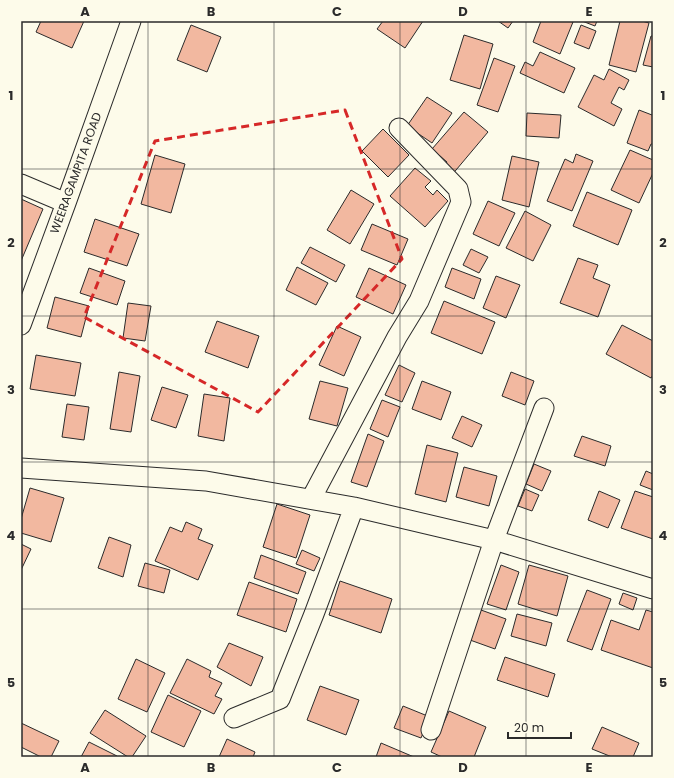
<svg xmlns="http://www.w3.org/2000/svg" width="674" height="778" viewBox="0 0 674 778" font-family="Poppins,sans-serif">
<rect width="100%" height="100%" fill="#fdfbea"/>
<path fill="#f2b8a0" stroke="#2b2b2b" d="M41,21H84L72,48L36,32Z
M383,21H423L405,48L377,29Z
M498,21H513L508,28Z
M541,21H569L573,22L560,54L533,42Z
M582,21H597L595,26Z
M620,21H642L649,23L636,72L609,65Z
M191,25L221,37L207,72L177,60Z
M581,25L596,31L589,49L574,43Z
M464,35L493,44L480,89L450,80Z
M651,36H653V67L643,65Z
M540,52L575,68L564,93L520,73L525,62L533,66Z
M494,58L515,66L498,112L477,105Z
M609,69L629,80L624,90L619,87L611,103L622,109L614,126L578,107L594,75L604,80Z
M427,97L452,113L432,143L407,126Z
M639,110L652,115L653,113V144H651L648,151L627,143Z
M464,112L488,132L451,176L443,168L447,162L432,149Z
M527,113L561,115L559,138L526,136Z
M383,129L409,155L388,177L362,151Z
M630,150L653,160V173L639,203L611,190Z
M576,154L593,161L572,211L547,201L565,159L573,163Z
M155,155L185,164L171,213L141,204Z
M512,156L539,162L529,207L502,200Z
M415,168L431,181L425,187L433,195L437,190L448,201L425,227L390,196Z
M351,190L374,204L350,244L327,230Z
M587,192L632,210L618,245L573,226Z
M21,199L43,209L21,261Z
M488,201L515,213L499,246L473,234Z
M525,211L551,225L533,261L506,248Z
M95,219L139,234L127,266L84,252Z
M372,224L408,239L397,265L361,250Z
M310,247L345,265L336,282L301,263Z
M471,249L488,257L479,273L463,265Z
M578,258L598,265L593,278L610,285L598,317L560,303Z
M297,267L328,283L316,305L286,290Z
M89,268L125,281L117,305L80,293Z
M369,268L406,285L393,314L356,297Z
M452,268L481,279L474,299L445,287Z
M496,276L520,285L506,318L483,308Z
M55,297L89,306L81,337L47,328Z
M444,301L495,322L482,354L431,333Z
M128,303L151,306L145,341L123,338Z
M217,321L259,336L248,368L205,352Z
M622,325L653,341V375L651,378L606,354Z
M337,326L361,337L344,376L319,365Z
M36,355L81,363L75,396L30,389Z
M399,365L415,373L402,402L385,395Z
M119,372L140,376L131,432L110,429Z
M511,372L534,381L525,405L502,396Z
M320,381L348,388L337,426L309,419Z
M422,381L451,392L441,420L412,409Z
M162,387L188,395L176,428L151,420Z
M204,394L230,398L224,441L198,436Z
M382,400L400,407L388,437L370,429Z
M67,404L89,407L84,440L62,437Z
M462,416L482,425L472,447L452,438Z
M368,434L384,441L367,487L351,482Z
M582,436L611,446L605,466L574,456Z
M427,445L458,453L446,502L415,494Z
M534,464L551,471L542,491L526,484Z
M464,467L497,476L489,506L456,497Z
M646,471L653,474V490L640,485Z
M30,488L64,498L51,542L21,533V519Z
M525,489L539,495L532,511L518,506Z
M599,491L620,500L608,528L588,520Z
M635,491L653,497V539L621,528Z
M277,504L310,515L296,558L263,547Z
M186,522L202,529L198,539L213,545L198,580L155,561L170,527L182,532Z
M109,537L131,545L123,577L98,568Z
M21,544L31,549L21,570Z
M302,550L320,558L314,571L296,564Z
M261,555L306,572L298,594L254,578Z
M145,563L170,570L164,593L138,586Z
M501,565L519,572L506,610L487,604Z
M529,565L568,576L557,616L518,604Z
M340,581L392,599L381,633L329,615Z
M249,582L297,599L286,632L237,615Z
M587,590L611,599L592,650L567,641Z
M623,593L637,598L633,610L619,604Z
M481,610L506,619L495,649L470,640Z
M646,610L653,612V668L601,650L611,620L639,630Z
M517,614L552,623L546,646L511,636Z
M229,643L263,657L251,686L217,667Z
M505,657L555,674L548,697L497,680Z
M136,659L165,673L147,712L118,699Z
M187,659L211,671L209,677L222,683L215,696L222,699L214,714L170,693Z
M320,686L359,700L346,735L307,720Z
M168,695L201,711L184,747L151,732Z
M403,706L430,717L421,738L394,728Z
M105,710L146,736L132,757H128L90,733Z
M449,711L486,727L474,757H442L431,752Z
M21,723L59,741L51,757H41L21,747Z
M602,727L639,743L633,757H612L592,749Z
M227,739L255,752L253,757H219Z
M89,742L117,756V757H81Z
M381,743L414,757H376Z"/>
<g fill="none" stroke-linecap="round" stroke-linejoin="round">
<g stroke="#2b2b2b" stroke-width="21">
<path id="street" d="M21,184L66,203
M21,325L66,203L131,21
M21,468L206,481L354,507L494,540L653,589
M311,499L397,337L419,301L461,202L458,189L399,128
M234,718L280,699L314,614L354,507
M431,730L494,540L544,408"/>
</g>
<use href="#street" stroke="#fdfbea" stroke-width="19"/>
</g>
<path fill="none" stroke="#d62828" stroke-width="3" stroke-dasharray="8 5" stroke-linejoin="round" d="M345,110L402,259L258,412L84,317L155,141Z"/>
<path fill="none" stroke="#2b2b2b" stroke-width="1" stroke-opacity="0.55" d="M148,21V757M274,21V757M400,21V757M526,21V757M21,169H653M21,316H653M21,462H653M21,609H653"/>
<g text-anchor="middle" stroke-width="3" stroke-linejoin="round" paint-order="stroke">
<g font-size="12" fill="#2b2b2b" stroke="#fdfbea">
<text transform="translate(76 173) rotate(-70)" y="4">WEERAGAMPITA ROAD</text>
</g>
</g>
<rect width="674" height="778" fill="none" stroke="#fdfbea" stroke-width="44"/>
<path d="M508 732v6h63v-6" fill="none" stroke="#2b2b2b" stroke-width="2"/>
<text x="514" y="732" font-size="12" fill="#2b2b2b" stroke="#fdfbea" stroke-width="3" paint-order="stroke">20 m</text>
<rect x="22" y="22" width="630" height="734" fill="none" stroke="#2b2b2b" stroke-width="1.5"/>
<g font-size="13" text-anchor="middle" font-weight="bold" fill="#2b2b2b">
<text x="85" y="16">A</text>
<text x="211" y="16">B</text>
<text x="337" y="16">C</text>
<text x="463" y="16">D</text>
<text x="589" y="16">E</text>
<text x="11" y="100">1</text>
<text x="663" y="100">1</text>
<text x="11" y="247">2</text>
<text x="663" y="247">2</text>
<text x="11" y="394">3</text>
<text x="663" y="394">3</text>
<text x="11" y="540">4</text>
<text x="663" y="540">4</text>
<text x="11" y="687">5</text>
<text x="663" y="687">5</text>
<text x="85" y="772">A</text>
<text x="211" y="772">B</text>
<text x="337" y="772">C</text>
<text x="463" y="772">D</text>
<text x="589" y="772">E</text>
</g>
</svg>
